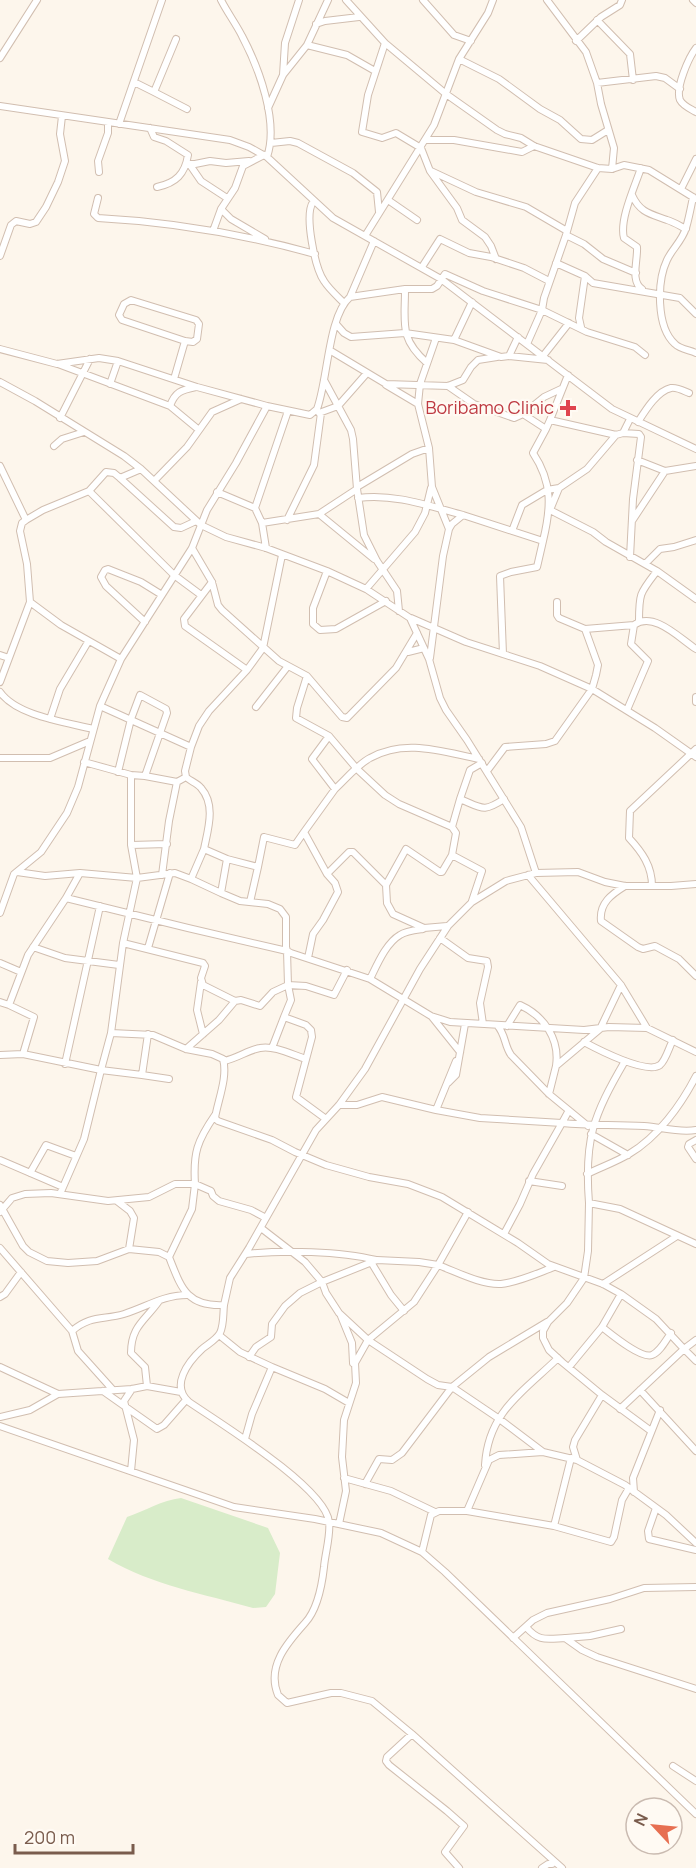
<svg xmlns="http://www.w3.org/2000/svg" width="696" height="1868" viewBox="0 0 696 1868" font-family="Manrope,sans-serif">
<rect width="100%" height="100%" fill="#fdf6ec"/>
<path fill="#d8ecc9" d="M181,1498L268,1528L280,1553L275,1594L266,1607L253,1608C204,1594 152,1585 108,1559L127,1517C145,1511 162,1500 181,1498Z"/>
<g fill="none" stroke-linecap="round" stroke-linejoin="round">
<g stroke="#d1beb0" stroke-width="8">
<path id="minor" d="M221,0C227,12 236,24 242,36C259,68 279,122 267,157
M346,0L385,43L446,94L497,130L505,134L521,138L534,146L598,168L612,169L624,165L649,170L696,199
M423,0L454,35L471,41
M547,0L586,52L597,83L656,76L665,78L680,89
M693,0L696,3
M597,20L630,54L633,80
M316,24L325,21L359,17
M576,41L601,17L620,5L622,0
M385,43L368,95L362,132L382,138L396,133L421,148L430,171L457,208L462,220L485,237L491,246L496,259
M307,45L347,55L375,71
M696,48C689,57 675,88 680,100C683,106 691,109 696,112
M0,58L37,0
M459,59L499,79L540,109L560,120L581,139L592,140L608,130
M283,75L285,43L299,0
M134,82L154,92L176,39
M597,83L601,104L614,148L612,169
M154,92L187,109
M0,106L230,140L249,147L267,157L333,218L441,279L612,409L696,449
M268,108L283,75L307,45L328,0
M119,124L162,0
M150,128L154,137L166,141L188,155C185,174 176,183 157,187
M425,140H454L522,152L534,146
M271,143L290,141L298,143L353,173L377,192L379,212
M186,164H195L210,161L226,163L249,161
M190,165L201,181L227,198
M641,168C635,186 619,220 624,238L637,247C638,260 630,281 642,289
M431,171L476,192L526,207L567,231
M99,172L98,161L108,133V122
M681,189L696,159
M632,195C640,213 651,214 667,220C674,222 680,226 686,229
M693,197C691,207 689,218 686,228C682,241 672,249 667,260C657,281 656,327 675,344C680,349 689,350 696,353
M98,198L94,214L98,218C174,222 243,234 315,254
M388,200L417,220
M313,202C304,215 315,268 324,281C329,289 337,296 344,303
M221,209L231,219L265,239
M213,231L221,209L235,188L243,166L264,155
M566,235L584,244L603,259L636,273
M365,236L434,125L459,59L488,13L493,0
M0,256L11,225L16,221L30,224L36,222L46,207L58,182L65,161L60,134L62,116
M556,263L585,276L593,283L680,298L696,314
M422,267L440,239L469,253L491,257L524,268L549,281
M405,289C405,324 399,338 427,363
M350,297L374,241
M336,324L344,333L351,337L405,333L454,340L501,357L509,356L548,360
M581,327L579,318L585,276
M454,340L472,302
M527,344L542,310L544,298L566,235L575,203L598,168
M0,349L57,364L99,358L118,361L197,387L267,406
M331,351L386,384L448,386L463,380L471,367L478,360L497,357
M509,356L518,337
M543,356L569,323
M58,364L170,406C175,392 181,390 196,387
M174,379L185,341L122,320L119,315L124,304L131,300L196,320L199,324L197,339L193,342L185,341
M324,380L351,430L353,439L357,489L364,535L377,561L397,591L399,611
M0,382L35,401L124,456L141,469L201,525L226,537L266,548L327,571L366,589L410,618L429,659L440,698L446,710L467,740L521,827L536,873
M110,384L118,361
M386,385L418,404
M448,386L474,404L514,418L523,414L546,429L550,420L616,435L623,433L630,419
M170,406L199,430
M319,413L338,406L367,373
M523,414L544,397L561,389
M60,418L90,359
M550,420L568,375
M638,422C645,411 657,391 671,388C677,387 684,391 689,393
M623,433L639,434L641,437L633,499L630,557
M54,446L62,439L84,432
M637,460L665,471L696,466
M0,466L26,520L22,523L20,531L27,564L30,602L0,682
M120,478L141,469
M154,481L187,447L212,412L241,399
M357,487L412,454L429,448
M559,488L550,510L593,532L606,542L657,571L696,599
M89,491L174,575L201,595
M217,492L255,508L262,523L319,514L357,489
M358,498C393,493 429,506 463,515
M255,508L288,411
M319,514L374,559
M26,520L43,510L89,491L106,472L114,473L120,478L174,527L181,528L196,521
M287,520L314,465L321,413
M632,521L665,471
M262,523L266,548
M449,529L452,524L463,515L543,541C551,508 553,483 533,453L546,429
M512,531L522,505L547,490L559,488L587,469L616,435
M192,548L212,582L218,605L222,610L279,661L307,676L297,708L296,718L329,736L312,759L335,789L304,832L327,874L335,883L338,892L323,920L313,934L308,958
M282,555L263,648L247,670L209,711L199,726L191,747L185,771L186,777C190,781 197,783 201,788C216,805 208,829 204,849L227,859L221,893L240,901L268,904L280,909L286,917V947L287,951L291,953L370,979L431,1016L450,1022L584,1030L609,1027L647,1028L696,1052
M645,564L660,549L674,547L696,540
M327,571L313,608V624L320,630L336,629L386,601
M212,582L184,619L185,626L247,670
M366,589L415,532L425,513L431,488
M30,602L61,625L121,659
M557,602V615L559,618L585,629L634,625C654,611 679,638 696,649
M411,618L466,642L540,666L592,689L655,728L696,757
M639,621C639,593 640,593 657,571
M145,622L106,586L101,577L105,570L108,569L141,582L162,595
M408,652L424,648
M503,654L500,576L511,572L537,567L543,541
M0,655L9,658
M430,658L443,556L449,529L432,487L429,448L418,404L420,384L436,338
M307,676L342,717L347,718L396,668L417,633
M0,692C17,716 65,722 93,729
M696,697V702
M100,706L191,747
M256,707L288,666
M627,710L648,661L631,644L634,625
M50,719L60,689L88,642
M329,736L357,769L385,795L399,804L452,827L460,799
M0,758H50L90,741
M84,762L131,775L145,776L177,782
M482,763L470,770L460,799C482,808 483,813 504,799
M487,771L505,747L546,744L555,741L592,689L596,675L598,665L585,629
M118,772L131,719L140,695L166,709L167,713L145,776
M131,775V845L167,844
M335,789C346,779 357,765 370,758C405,738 443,752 479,759
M452,827L456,833L452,855
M227,859L258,867L264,837L295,845L304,832
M17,872L45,876L80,873L66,898C107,908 147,918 188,928L287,951L288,985L273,992L260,1006L241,1000L235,1001L203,985L201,978L205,966L203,963L123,943L137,878L131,845
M80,873L137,878L175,873L191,879L221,893
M327,874L349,852H353L386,885L406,849L440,872H442L452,855L482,871L472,901
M162,875L169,821L177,782L186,777
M528,875L621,985L647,1028
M191,879L204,849
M386,885L387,903L393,914L424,928L447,926
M625,886C612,894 599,903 601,921L638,947L643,949L655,946L679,959L696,976
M652,886C652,866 642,852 629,838L630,811L696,749
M250,902L258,867
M0,913L14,874L41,852L67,813L78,787L100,706L121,659L192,548L207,510L236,463L267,406L310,415L317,409C328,380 328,316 350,297L405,289H432L437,286L445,274L483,291L542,310L587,332L635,347L645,355
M440,938L468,958L487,961L488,967L480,1003L483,1024
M33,947L65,958L119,965
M148,948L170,873
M0,963L21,972
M370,979C377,965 386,943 400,935C406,931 416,930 423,929
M201,982L197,1010L203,1034
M0,1002L9,1005
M432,1017L460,1052
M497,1025C506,1035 504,1045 511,1055L549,1094L588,1126
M507,1026L520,1005C544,1016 560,1039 556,1066
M111,1033L123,943
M584,1042C597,1049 647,1075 660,1065C666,1060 669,1047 673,1040
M272,1048L284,1017
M186,1049L219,1020L235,1001
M23,1054L34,1017L9,1005L28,955L66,898
M0,1055L23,1054L101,1070L111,1033L153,1035L186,1049L212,1054L223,1059C228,1077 218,1100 215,1118L218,1121L272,1140L295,1152L326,1165L369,1177L408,1184L442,1197L518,1243L548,1264L603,1284L621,1294L656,1319L684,1349L696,1340
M224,1061C238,1058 248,1050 260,1048C274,1045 293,1055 306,1059
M625,1061C593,1116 584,1139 589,1203L620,1209L696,1244
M65,1064L100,906
M142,1075L169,1079
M448,1083L456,1075L465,1024
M549,1094L556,1066L600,1029L621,985
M339,1105H357L382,1097L436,1110L480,1118L562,1123L568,1112
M436,1110L456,1061
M326,1119L296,1097L312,1037L311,1030L306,1025L284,1017L291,1000L288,985L306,986L334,995L347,970
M591,1134L628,1155
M696,1140L689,1144L688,1147L696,1159
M0,1160L63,1187
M30,1173L46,1145L76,1156
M587,1174C601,1167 616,1162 629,1154C658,1137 681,1105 696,1076
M529,1181L562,1186
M60,1194L84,1139L101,1070L142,1075L148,1034
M117,1201L130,1211L134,1218L129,1249
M589,1203L588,1251L584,1278L567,1303L548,1322L543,1331V1338L549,1350L562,1362L602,1395L651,1431
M0,1205L23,1246L29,1252L47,1261L68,1263L97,1261L129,1249L159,1252L169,1257C181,1287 186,1307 224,1305C223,1314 224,1325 220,1333C216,1340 208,1344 202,1349C188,1362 170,1386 189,1402C218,1422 326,1488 329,1522C331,1534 325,1554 324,1567C322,1585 318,1609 305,1623C288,1642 266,1666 278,1695L287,1703L331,1693H341L372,1701L412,1734L562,1868
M0,1212L12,1198L25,1194L51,1193L108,1201L149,1197L175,1184H195C193,1153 197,1141 215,1115
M261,1228L305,1262L322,1282L326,1293L339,1313L368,1340L355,1363L356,1383L344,1420L342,1457L346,1491L339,1524
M504,1234L520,1204L533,1174L562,1123C590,1126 616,1124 644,1126C661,1127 678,1133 696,1130
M0,1248L72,1331
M246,1254C283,1250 340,1251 376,1260
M169,1257L192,1209L195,1184L211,1191L213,1196L219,1201L251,1210L266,1218
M371,1262L391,1295L404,1311
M603,1284L677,1236
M0,1297L5,1294L21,1272
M224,1305L230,1278L249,1248L316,1130L339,1105L365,1069L420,969L448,926L472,902L506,881L536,873L578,872L605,882L625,886H671L696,884
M341,1316L352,1343L353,1363
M602,1327C611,1334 641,1359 652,1355C660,1352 666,1340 671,1333
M219,1335L240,1352L272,1367L252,1414L245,1439
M249,1357L256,1347L271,1337L272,1324L285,1306L300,1293L322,1282L377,1260L419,1262L438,1265L468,1212
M0,1367L58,1394L30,1410L0,1417
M272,1367L325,1389L349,1403
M569,1367L602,1327L621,1294
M147,1386L145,1367L131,1353C131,1326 145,1321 159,1301
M113,1390L78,1351L72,1331C90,1315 104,1320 124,1314C146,1307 164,1295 187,1295
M640,1390L696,1451
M103,1391L157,1429L164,1425L186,1400
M58,1394L132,1389L147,1386L181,1392
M620,1409L684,1349L696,1361
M0,1426L234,1507L315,1519L381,1533L422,1552L445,1572L696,1814
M543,1452L498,1418L452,1387L438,1385L427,1379L368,1340L414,1302L438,1265C457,1272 481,1285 501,1284C519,1282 538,1273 554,1267
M577,1460L573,1447L575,1440L602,1395
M485,1465C488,1412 523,1392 558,1358
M131,1471L134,1440L124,1401L132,1389
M344,1478L391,1491L435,1512
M365,1484L379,1459L392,1460L402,1453L452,1387L489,1357L547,1322
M634,1492L633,1478L660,1410
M656,1508L648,1531L649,1539L696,1550
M467,1511L554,1526L571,1458
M554,1526L611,1542L614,1537L622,1500L629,1488
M422,1552L431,1515L439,1511H467L489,1460L499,1455L543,1452L577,1460L625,1485L666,1515L696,1543
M526,1627C539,1642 546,1639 565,1638L582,1650L597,1657L696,1689
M513,1638L533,1620L547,1613L610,1599L644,1588L696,1587
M566,1638L590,1636L621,1629
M412,1734L387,1757L386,1761L389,1765L447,1811L464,1826L445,1852L459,1868
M673,1766L696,1781
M542,1868L548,1864H552"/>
</g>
<use href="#minor" stroke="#fff" stroke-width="6"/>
</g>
<path fill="#e0444e" stroke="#fffaf3" stroke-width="2" d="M565 399h6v6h6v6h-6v6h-6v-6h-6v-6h6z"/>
<g text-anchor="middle" stroke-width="4.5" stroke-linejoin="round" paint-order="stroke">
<g font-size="18" fill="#be3a42" stroke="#fffaf3" text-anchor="end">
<text x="554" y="414">Boribamo Clinic</text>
</g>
</g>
<g transform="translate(654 1826) rotate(296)"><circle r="28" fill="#fffaf3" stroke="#cabbb1" stroke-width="1.5"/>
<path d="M0-4.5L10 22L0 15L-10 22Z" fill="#e76f51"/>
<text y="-9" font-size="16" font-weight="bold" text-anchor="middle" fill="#7a5c4d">N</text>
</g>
<path d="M15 1844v9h118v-9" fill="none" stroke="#7a5c4d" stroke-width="3"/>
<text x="24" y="1844" font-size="18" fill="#7a5c4d" stroke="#fffaf3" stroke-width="4.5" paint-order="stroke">200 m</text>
</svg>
